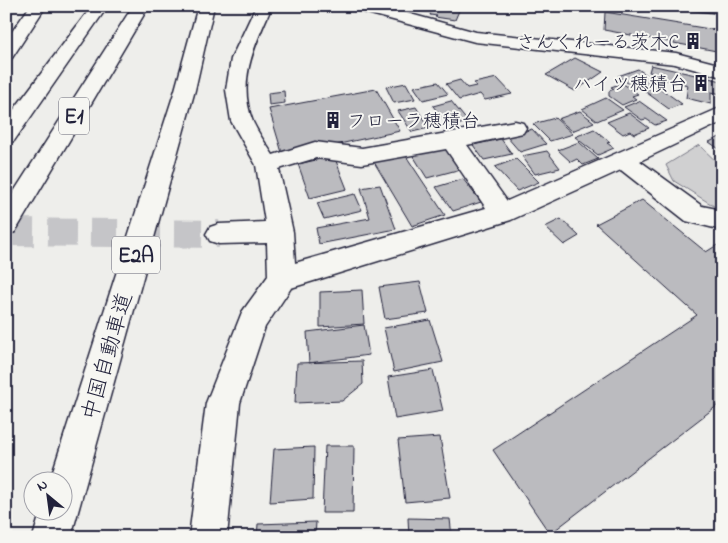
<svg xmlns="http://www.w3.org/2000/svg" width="728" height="543" viewBox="0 0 728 543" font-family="'Indie Flower','Klee One',sans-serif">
<rect width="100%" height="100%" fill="#eeeeeb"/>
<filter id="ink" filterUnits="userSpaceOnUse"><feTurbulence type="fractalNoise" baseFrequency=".02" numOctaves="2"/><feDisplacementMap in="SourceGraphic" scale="10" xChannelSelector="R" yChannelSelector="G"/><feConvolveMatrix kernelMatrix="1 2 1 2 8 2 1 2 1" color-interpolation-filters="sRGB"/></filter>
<g filter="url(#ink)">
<path fill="#d0d0d1" stroke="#797986" d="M699,145L722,167V208L714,206L674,181L666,165Z"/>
<path fill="#bbbbbf" stroke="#22223b" d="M415,6H461L455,20L435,17L437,16L430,15L431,13L418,11L420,8Z
M605,12L722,31V52L604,30Z
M575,58L603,72L575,91L546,75Z
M651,65L722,81V94L711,92V104L686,98L688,85L656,77L657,74L649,72Z
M638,69L657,82L641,88L637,84L632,86L618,76Z
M497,78L512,94L485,100L480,94L459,100L446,84L460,80L467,88L476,86L474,83Z
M438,82L448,94L423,100L414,87Z
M406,83L415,99L394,103L386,87Z
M622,83L638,94L632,96L636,99L622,105L609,96V91L614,89L611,87Z
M657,86L682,104L669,109L643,90Z
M376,89L400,131L283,156L269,109Z
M284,91L285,103L269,105L268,93Z
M606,98L623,110L597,121L582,109Z
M451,101L468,122L449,127L433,106Z
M639,101L667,121L655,125L646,119L642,120L624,107Z
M416,107L429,128L412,132L398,111Z
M580,111L594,122L572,131L558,119Z
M629,113L649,128L634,134L630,131L623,134L607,122Z
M555,118L573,134L550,141L533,124Z
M532,129L546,144L520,152L507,137Z
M594,129L610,142L607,143L614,148L598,155L575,137Z
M722,136V151L709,142Z
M501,139L512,154L484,160L473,145Z
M579,142L598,159L583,165L577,159L571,162L558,150Z
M445,146L461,169L427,178L412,154Z
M547,151L560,168L535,174L522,156Z
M404,153L445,215L412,226L374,162Z
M334,156L347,189L310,198L298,164Z
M516,159L539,182L517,191L495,167Z
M463,179L481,202L453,211L436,187Z
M380,185L396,229L319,244L316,228L370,218L361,188Z
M355,194L362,210L324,219L317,203Z
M642,200L706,252L722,242V402L550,534L493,450L697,315L596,224Z
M561,219L579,236L564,245L545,227Z
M420,282L428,313L385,319L379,287Z
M362,290L364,324L320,327V292Z
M430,320L443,362L394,372L384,328Z
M364,325L369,355L309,363L307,332Z
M362,361L363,384L342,401L295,403L297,363Z
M433,370L443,411L395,419L388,377Z
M440,437L450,498L405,502L398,440Z
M325,446H354L353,513H322Z
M314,447L313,499L270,502L274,449Z
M408,518L450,519L452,537H409Z
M316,522L315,537H257L258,524Z"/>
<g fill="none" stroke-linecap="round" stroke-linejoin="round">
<path stroke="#c5c5c8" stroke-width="28" stroke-dasharray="28 14" stroke-linecap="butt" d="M6,232L219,234"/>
<g stroke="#22223b" stroke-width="3">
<path id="street" d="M30,6H46L12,58L6,59V40Z
M256,6H272C256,43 236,80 253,122C258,133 266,144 273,155L315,142L362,148L515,121L523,123L526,128L523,133L467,145L507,201L722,107V122L640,161L702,206L722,210V230L686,221L621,170L511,220L291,288L265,327L240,403L227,537H189L206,403L242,312L268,276L267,243L219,244L210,241L206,234L210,227L219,224L265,222L256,165L231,121L226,90L231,59ZM446,149L486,208L295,263L293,232L279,169L316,158L362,164Z
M350,6H381L476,32L676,53L722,65V77L675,64L475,42L352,9Z
M683,6H722V13L685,9Z"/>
</g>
<g stroke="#22223b" stroke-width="3">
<path id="highway" d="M92,6H108L14,141L6,143V120Z
M133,6H149L15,232L6,235V204Z
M198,6H214L195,90L71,537H33L41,510H62V480H50L175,90Z"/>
</g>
<use href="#street" fill="#f6f6f2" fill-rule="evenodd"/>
<use href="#highway" fill="#f6f6f2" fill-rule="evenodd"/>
</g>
</g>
<defs>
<g id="building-bare" transform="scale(1.35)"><path d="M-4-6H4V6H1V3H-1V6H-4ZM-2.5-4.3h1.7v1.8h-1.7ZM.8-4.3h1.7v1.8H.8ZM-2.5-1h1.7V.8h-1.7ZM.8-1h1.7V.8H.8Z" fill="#22223b" stroke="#f6f6f2" stroke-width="2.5" paint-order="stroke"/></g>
</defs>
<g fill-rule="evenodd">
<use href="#building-bare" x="693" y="41"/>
<use href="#building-bare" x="701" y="83"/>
<use href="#building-bare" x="333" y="120"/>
</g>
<g text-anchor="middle" stroke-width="4" stroke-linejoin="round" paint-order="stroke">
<g font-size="19" fill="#22223b" stroke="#f6f6f2" text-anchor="end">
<text x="679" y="48">さんくれーる茨木C</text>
<text x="687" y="90">ハイツ穂積台</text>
<text x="347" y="127" text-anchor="start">フローラ穂積台</text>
</g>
<g fill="#f6f6f2" stroke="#626272" stroke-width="1">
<rect x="59" y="97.5" width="30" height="37" rx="4"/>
<rect x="112" y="236.5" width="48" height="37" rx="4"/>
</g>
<g font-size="21" font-weight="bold" fill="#22223b">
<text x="74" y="123">E1</text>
<text x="136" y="262">E2A</text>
</g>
<g font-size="22" fill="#22223b" stroke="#f6f6f2">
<text transform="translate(106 356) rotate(-74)" y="8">中国自動車道</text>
</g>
</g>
<rect width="728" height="543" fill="none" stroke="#f6f6f2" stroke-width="25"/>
<rect x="12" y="12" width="703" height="518" fill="none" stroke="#22223b" stroke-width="2" filter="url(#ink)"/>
<g transform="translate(48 496) rotate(331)"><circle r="24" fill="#f6f6f2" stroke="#a1a1a9"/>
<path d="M0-4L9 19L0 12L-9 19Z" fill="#22223b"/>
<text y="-8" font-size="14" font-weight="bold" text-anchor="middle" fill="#22223b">N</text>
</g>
</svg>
